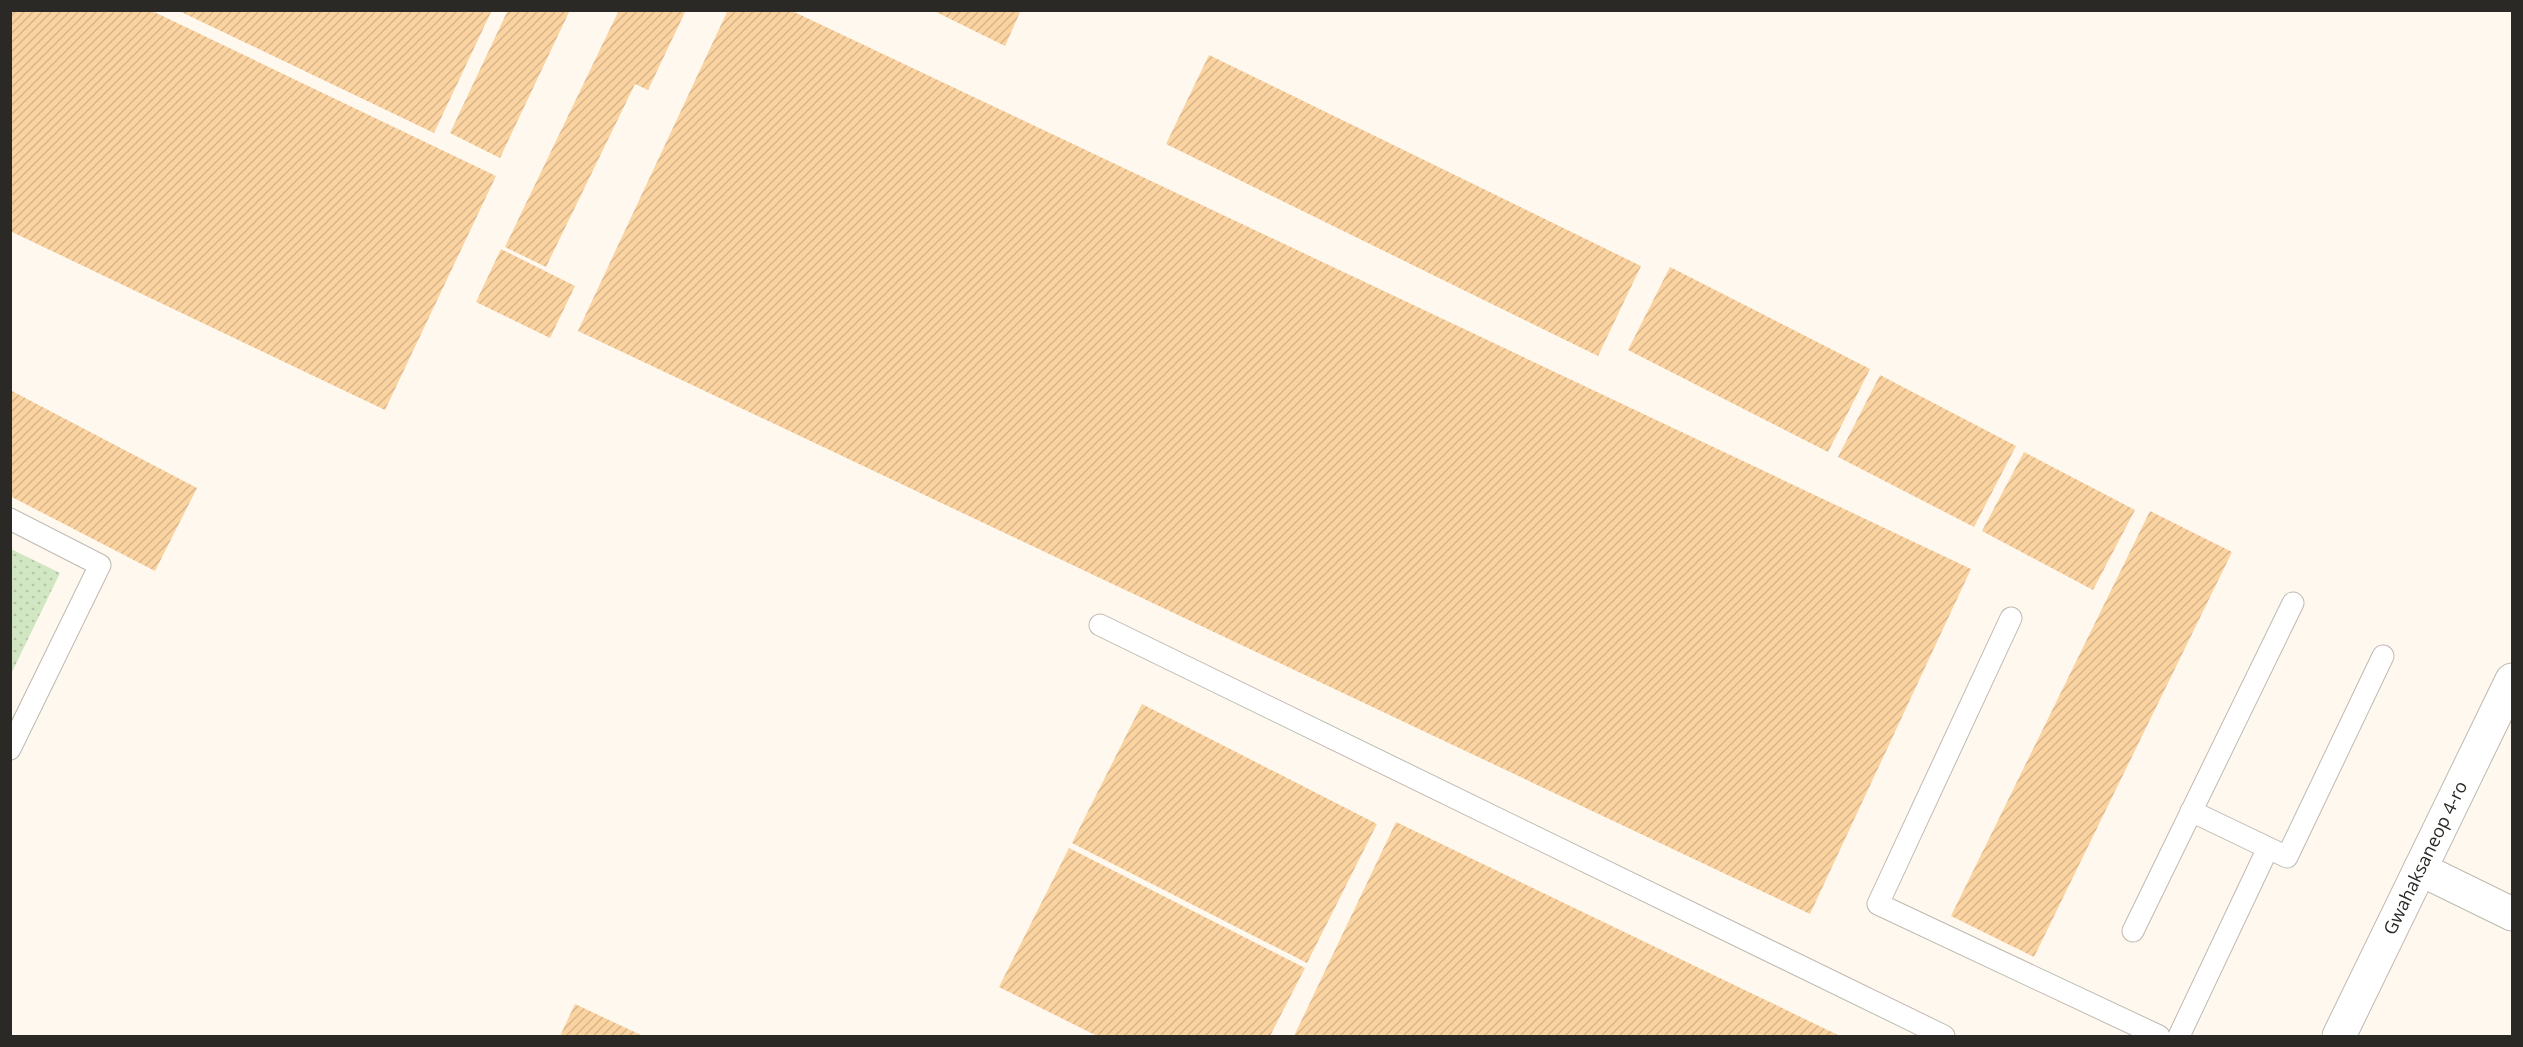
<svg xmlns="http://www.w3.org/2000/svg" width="2523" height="1047" viewBox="0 0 2523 1047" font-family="'Open Sans',sans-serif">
<defs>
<pattern id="grass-dots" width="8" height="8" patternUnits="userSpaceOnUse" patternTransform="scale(1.5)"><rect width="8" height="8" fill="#d1e6c2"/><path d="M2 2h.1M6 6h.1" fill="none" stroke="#b4c5a7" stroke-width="1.8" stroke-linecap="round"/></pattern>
<pattern id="building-hatch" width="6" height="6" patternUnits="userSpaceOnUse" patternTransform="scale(1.5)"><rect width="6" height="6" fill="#fad3a1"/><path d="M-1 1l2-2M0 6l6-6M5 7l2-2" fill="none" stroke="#d6b58a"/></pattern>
</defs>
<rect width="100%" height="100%" fill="#fef8ef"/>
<path fill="url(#grass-dots)" d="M11,549L60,573L11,674Z"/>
<path fill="url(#building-hatch)" d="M10,10H150L496,176L385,410L10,231Z
M177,10H492L434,133Z
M508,10H570L500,158L450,133Z
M619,10H686L648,90L635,84L546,267L505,247Z
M728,10H790L1971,569L1810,914L578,331Z
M932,10H1021L1005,46Z
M1209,55L1641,266L1598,356L1166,144Z
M501,249L575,286L550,338L476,302Z
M1670,267L1870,369L1828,452L1628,350Z
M1880,375L2016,446L1974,527L1838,457Z
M10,390L197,488L155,571L10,496Z
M2024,452L2135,510L2093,590L1982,531Z
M2150,511L2232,552L2034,957L1951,916Z
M1142,704L1377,824L1307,963L1072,843Z
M1396,822L1840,1036H1294Z
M1069,848L1305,968L1270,1036H1097L999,987Z
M575,1004L643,1036H560Z"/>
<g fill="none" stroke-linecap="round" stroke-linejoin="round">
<g stroke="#bfbab1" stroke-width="23">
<path id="lane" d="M10,519L100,565L10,749
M2011,618L1878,904L2159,1036
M1100,625L1944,1036
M2191,811L2287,857L2383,656
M2133,931L2293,603
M2179,1036L2268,848"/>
</g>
<g stroke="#bfbab1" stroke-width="35">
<g id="street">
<path d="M2420,869L2512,914"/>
<path id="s1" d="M2339,1036L2512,680"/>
</g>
</g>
<use href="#lane" stroke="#fff" stroke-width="21"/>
<use href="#street" stroke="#fff" stroke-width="33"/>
</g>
<g text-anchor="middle" stroke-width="4.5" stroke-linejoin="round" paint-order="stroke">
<g font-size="18" fill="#2b2925" stroke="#fef8ef">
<text dy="6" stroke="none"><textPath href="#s1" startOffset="198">Gwahaksaneop 4-ro</textPath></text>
</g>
</g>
<rect width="2523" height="1047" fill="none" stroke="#2b2925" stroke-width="24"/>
</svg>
